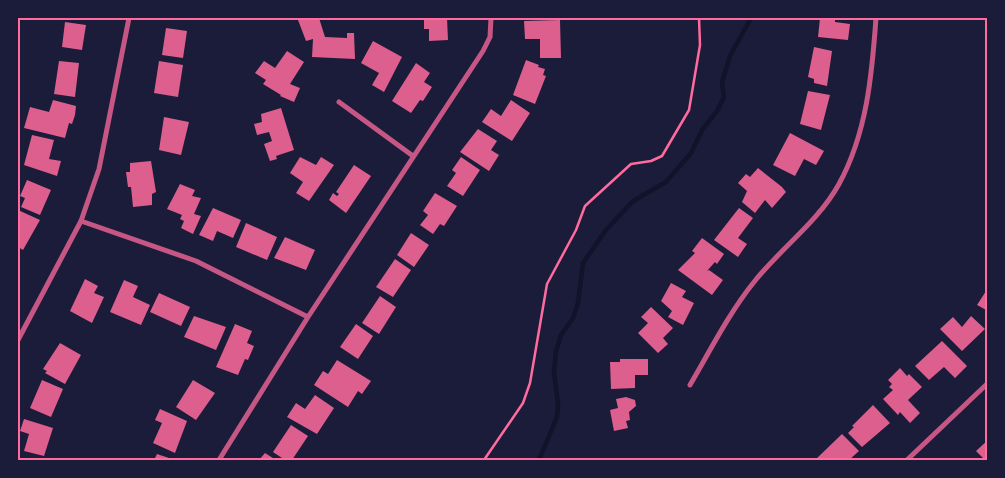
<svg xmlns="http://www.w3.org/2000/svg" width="1005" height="478" viewBox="0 0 1005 478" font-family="Mulish,sans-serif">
<rect width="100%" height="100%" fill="#1b1b3a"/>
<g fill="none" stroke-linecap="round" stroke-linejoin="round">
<path stroke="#12122b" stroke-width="4.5" d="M539,460L557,417L558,404L554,372L556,351L561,335L573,318L578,303L583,263L606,230L633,201L666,182L691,153L702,130L717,111L724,97L722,82L730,56L751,18"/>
</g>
<path fill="#dd5f8e" d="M307,18H319L325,37L347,38V33H354L355,59L312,57L313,39L306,41L298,20Z
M424,18H447L448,40L429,41V29H424Z
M820,18H835V22L850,24L848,40L818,37Z
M560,20L561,58H540V39H525L524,21Z
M65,22L86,25L82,50L62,47Z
M166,28L187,31L183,58L162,55Z
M373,41L402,57L384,92L372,85L379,73L361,63Z
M814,47L832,51L827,86L814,83V79L808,77Z
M287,51L304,62L290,84L300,88L294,102L280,96L281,95L263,84L266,80L255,73L264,61L275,68Z
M526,60L539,65L538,67L545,69L543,75L546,76L535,104L513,95Z
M59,61L79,63L75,97L54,94Z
M159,61L183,65L178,97L154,93Z
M416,63L430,73L424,82L432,87L423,101L420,100L411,113L392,101Z
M808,91L830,95L821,130L800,124Z
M53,100L76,106L75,115L72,124L69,123L65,138L24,128L30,107L49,112Z
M511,100L530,113L512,141L482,122L491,109L501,116Z
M281,108L294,150L276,156L277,159L270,161L264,144L272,141L269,132L257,135L254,124L262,122L261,114Z
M164,117L189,122L181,155L159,150Z
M478,129L497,141L491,150L499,155L489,171L460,152Z
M790,133L824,151L816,165L804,159L795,176L773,165Z
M32,135L54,140L49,159L61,161L57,176L24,165Z
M300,157L316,165L321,157L334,165L309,201L296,193L303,182L290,173Z
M461,157L480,170L463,196L447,186L456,173L452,170Z
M151,161L156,192L152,194V205L133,207L131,187H128L126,172H130V163Z
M354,165L371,176L346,213L329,200L333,193L337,196L339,194L336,192Z
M758,168L782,187L786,192L772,208L765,200L755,213L742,202L747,191L738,183L746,174L750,177Z
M27,180L51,190L40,215L21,207L25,198L20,196Z
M180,184L195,190L192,196L201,198L194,214L201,216L193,234L181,228L184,221L180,219L182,215L167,209Z
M435,193L457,206L444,226L440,224L433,234L420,225L428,215L423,211Z
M213,208L241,220L233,238L217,231L213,241L199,235Z
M739,208L753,218L738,238L747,244L738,257L714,240Z
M18,210L40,220L23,250L18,247Z
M246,223L277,237L267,260L236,247Z
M411,233L429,245L414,267L397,255Z
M285,237L315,250L306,270L274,258Z
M702,238L724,254L717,264L715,262L707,271L709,270L723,280L712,295L678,270L695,253L692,251Z
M395,259L411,270L393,297L376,287Z
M85,279L98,286L94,293L104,297L92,323L70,311Z
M124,280L138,286L133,297L150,305L141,325L110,312Z
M671,283L686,291L682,297L694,303L683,325L668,317L672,311L661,301Z
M988,288V311L977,305Z
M159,293L190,307L181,326L150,312Z
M380,296L396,307L379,334L362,323Z
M651,307L673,328L663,338L668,344L658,353L638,333L648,323L641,317Z
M194,316L226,327L216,350L184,337Z
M971,316L985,329L962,351L940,329L953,317L962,327Z
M235,324L252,331L247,343L254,346L248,360L245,359L238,375L216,367Z
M356,324L373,336L358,359L340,347Z
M942,341L967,366L955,378L944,367L929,380L915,366Z
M60,343L81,355L65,384L45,373L47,371L43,369Z
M620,359H648V375H635V388L611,389L610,362H620Z
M337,360L371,381L362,394L358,391L348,407L314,385L323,371L328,374Z
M900,368L907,376L909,374L922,387L908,400L920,413L910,423L900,412L898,415L883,399L893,390L889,387L892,384L888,380Z
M42,380L63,389L51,417L30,408Z
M193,380L215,393L196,420L176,407Z
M315,395L334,408L317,434L287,417L296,403L305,409Z
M626,397L635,400L636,406L629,412L630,420L626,421L628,428L614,431L610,410L618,408L616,399Z
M873,405L890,423L862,447L848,433L854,427L852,426Z
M160,409L187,421L175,453L153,443L162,423L155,420Z
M24,419L53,428L44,456L24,451L29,434L20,431Z
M291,425L308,436L292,460H285L273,452Z
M842,434L859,451L849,460H815Z
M988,440V460H985L976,451Z
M265,453L276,460H259Z
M157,454L175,460H154Z"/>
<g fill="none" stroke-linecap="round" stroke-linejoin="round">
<path stroke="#ff6b9d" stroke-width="2.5" d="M484,460L523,403L530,383L547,284L576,230L585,206L631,164L651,161L662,156L689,110L700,45L699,18"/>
<path stroke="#c65784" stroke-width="5" d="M339,102L413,156
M81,221L196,261L308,317
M18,340L81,221L99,169L129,18
M690,385C710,351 729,313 754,282C781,248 818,222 839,184C867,133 872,74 876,18
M219,460L308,317L483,51L490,37L491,18
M907,460L988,383"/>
</g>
<rect width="1005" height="478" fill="none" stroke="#1b1b3a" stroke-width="38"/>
<rect x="19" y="19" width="967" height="440" fill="none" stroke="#ff6b9d" stroke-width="2"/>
</svg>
